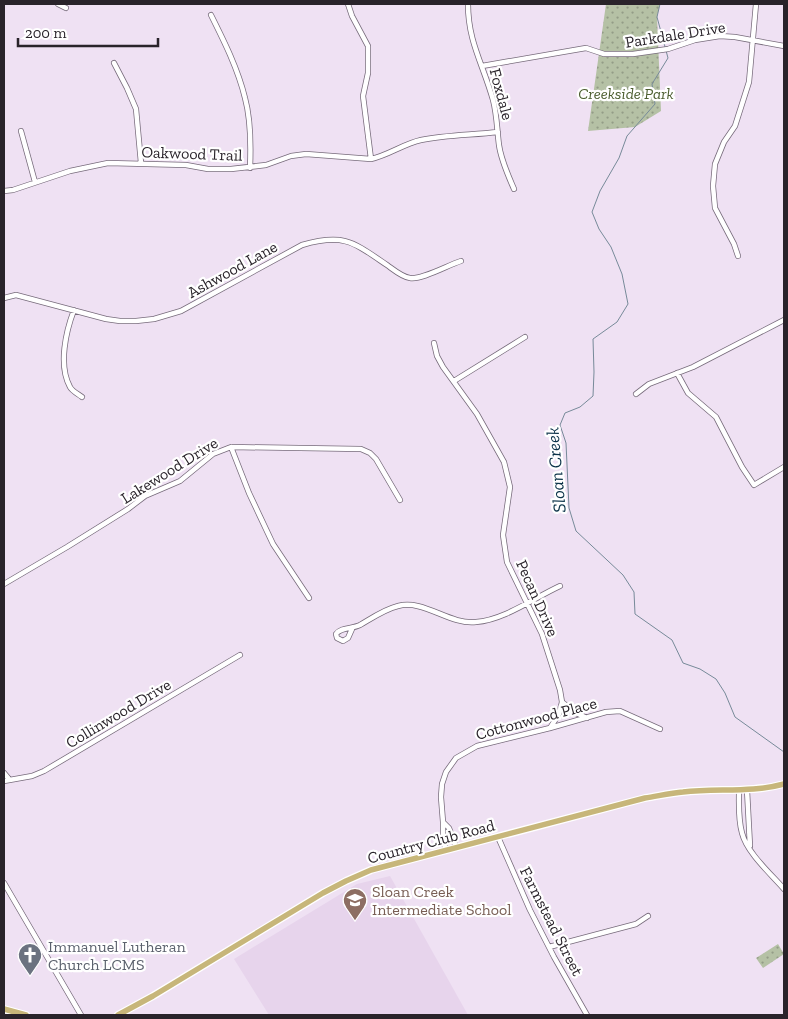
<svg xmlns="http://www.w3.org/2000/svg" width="788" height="1019" viewBox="0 0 788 1019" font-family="'Zilla Slab',serif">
<defs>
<pattern id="park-dots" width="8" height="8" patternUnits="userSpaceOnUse" patternTransform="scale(1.25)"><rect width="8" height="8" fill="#b5c1a5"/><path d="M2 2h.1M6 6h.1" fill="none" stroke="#939c87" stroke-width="1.8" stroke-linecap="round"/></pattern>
</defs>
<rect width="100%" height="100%" fill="#efe1f3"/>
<path fill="#e7d4ec" d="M390,876L468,1015H269L234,959L357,884Z"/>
<path fill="url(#park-dots)" d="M606,4H660L657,17L661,111L635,127L588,131Z
M778,944L784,954L763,968L756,958Z"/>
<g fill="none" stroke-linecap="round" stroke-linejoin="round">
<path stroke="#778a99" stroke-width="1" d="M660,4L657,17L668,58L652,84L655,104L627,136L619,158L600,191L592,212L599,229L611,247L622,274L628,304L617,322L593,339L594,372L593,396L580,407L565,413L560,425L566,443L569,508L576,531L623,575L634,592L635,614L672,640L683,663L700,669L716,679L725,693L735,717L784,752"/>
<g stroke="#776b7b" stroke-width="6">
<path id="minor" d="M58,4L66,8
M348,4L352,16L368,46V73L363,96L371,159
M468,4C468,42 483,64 493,100C497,115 497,130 499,145C501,160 508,175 514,189
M211,15C224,41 238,69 245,98C251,120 251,145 250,168
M114,63L127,88L136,109L141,163
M482,66L586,48L604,54H633L668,49L695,40L720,36L735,37L784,46
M21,131L35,182
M4,191L13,190L70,171L108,163L186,165L208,169H231L266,165L291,156L306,154L371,159C389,155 403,144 421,140C446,135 473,135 498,132
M738,256L734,244L715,208L713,186L715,164L724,142L735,126L749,82L756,4
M4,298L16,295L106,319L120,321H136L154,319L181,311L302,245C344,233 353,242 387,265C394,270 402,277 410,278C422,280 448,265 461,261
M74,310C66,331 58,365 70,387C72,391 78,394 82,397
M434,343L437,356L443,367L477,414L504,462L510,487L503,535L507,562L542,634L560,690L562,702L559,714L550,728
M677,373L688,393L716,417L742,467L754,485L784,467
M454,381L525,337
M636,394L649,384L693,367L784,320
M231,447L249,493L273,544L309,598
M4,584L67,547L128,509L145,496L180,481L213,454L231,447L361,449L370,453L376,459L400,500
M352,629L348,638L343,641L337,638L336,634C341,627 352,629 360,625C372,618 385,609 398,606C424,599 449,625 476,622C504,620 534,598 560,586
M562,702L576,713L587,718
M4,773L9,779
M4,781L32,776L44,771L240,655
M739,790C739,805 738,819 742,833C747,853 771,874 784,889
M747,790L750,846
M443,822L441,797L442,784L446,772L456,758L477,746L550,728L606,712L620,711L660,729
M498,837L530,910L554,957L587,1015
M446,850L443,841V822L449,828L456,847
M4,883L81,1015
M549,947L636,924L648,916"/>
</g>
<g stroke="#fff" stroke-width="8">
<path id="major" d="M4,1009L26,1015
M118,1015L153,996L323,893L346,881L371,870L645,798C658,796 671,793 683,792C717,788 751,793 784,784"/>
</g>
<use href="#minor" stroke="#fff" stroke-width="4.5"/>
<use href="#major" stroke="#c7b67a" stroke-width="5.5"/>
</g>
<defs>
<g id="school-pin" transform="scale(1.25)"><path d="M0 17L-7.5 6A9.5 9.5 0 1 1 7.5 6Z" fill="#8d6e63" stroke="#fff"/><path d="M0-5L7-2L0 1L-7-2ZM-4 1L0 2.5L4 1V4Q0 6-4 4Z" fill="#fff"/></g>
<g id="church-pin" transform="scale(1.25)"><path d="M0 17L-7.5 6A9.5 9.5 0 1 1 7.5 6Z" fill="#6b7280" stroke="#fff"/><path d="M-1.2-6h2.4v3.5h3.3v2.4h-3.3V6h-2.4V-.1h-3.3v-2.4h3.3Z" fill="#fff"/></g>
</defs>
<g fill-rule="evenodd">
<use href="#school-pin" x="355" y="900"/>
<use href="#church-pin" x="30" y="955"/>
</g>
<g text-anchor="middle" stroke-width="4.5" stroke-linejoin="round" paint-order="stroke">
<g font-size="16" fill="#29232a" stroke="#fff">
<text transform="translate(675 34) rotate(-9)" y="6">Parkdale Drive</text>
<text transform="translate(502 94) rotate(75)" y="6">Foxdale</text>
<text transform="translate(192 153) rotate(2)" y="6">Oakwood Trail</text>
<text transform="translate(232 269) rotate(-29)" y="6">Ashwood Lane</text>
<text transform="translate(169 470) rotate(-32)" y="6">Lakewood Drive</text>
<text transform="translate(538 598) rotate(66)" y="6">Pecan Drive</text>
<text transform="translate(118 713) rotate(-31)" y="6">Collinwood Drive</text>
<text transform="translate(536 718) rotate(-15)" y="6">Cottonwood Place</text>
<text transform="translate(431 841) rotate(-15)" y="6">Country Club Road</text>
<text transform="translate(552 921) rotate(63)" y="6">Farmstead Street</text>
</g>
<g font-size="16" font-style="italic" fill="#4c5e30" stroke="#fff">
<text x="626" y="99">Creekside Park</text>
</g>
<g font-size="16" fill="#785e54" stroke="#fff" text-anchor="start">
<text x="372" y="897">Sloan Creek<tspan x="372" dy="18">Intermediate School</tspan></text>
</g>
<g font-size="16" fill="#5b616d" stroke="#fff" text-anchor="start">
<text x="48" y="952">Immanuel Lutheran<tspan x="48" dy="18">Church LCMS</tspan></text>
</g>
<g font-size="18" font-style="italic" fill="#0b3248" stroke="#fff">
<text transform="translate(556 470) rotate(-95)" y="6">Sloan Creek</text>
</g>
</g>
<rect width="788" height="1019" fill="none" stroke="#29232a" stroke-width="10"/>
<path d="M18 38v8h140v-8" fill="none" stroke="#29232a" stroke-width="2.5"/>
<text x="25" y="38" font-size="15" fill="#29232a" stroke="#ffffff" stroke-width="4" paint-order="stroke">200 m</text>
</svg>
